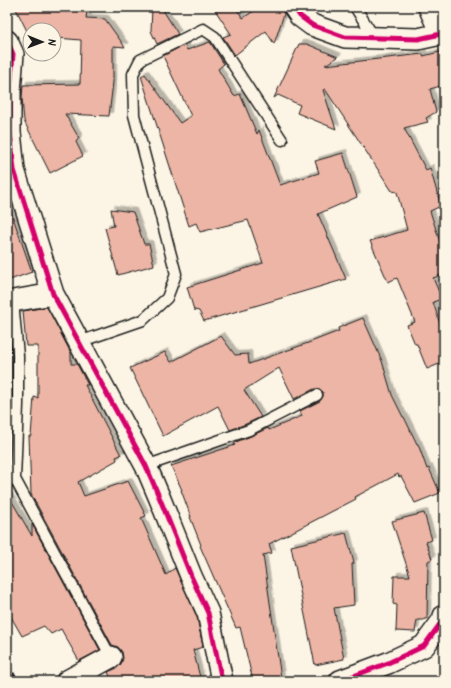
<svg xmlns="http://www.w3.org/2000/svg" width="451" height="688" viewBox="0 0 451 688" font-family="Kalam,sans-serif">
<defs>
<filter id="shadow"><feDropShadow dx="3.5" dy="-3.5" stdDeviation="0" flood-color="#0004"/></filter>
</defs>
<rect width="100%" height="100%" fill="#fcf5e5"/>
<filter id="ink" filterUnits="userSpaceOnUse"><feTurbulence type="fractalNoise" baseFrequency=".025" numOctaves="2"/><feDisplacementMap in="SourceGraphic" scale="8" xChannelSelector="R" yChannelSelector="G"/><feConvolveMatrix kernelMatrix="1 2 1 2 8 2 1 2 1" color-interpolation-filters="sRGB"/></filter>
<g filter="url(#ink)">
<path fill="#edb5a5" stroke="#1c1c1c" filter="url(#shadow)" d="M15,7H67L87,11L86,18L105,19L125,47L113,46V82L109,116L65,114L79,138L76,142L83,156L50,173L24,121L22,98L23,85L80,84L81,40L57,38L54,40V30H30V37Z
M152,7H161L178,34L157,44L151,31Z
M213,7H235L243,18L260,7H282L284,14L274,44L266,31L235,55L223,37L231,34Z
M210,42L224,64L218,69L234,96L240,94L257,134L259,130L280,185L319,173L315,161L343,153L357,197L318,214L346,279L204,321L199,311L194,310L187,287L263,263L248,220L200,232L196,223L189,226L141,76L145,74L180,123L191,116L163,56L184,45L187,50Z
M299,44H307L338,57L325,65L423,54V56L444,51V85L430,89L436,112L426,118L428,122L404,128L426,170L430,168L441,206L430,211L444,254V274L433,278L442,299L433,302L444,336V362L427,369L417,344H415L407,325L415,322L397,278L388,282L370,241L407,230L397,192L392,191L325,89L323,90L336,129L297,113L300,105L278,95L274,98Z
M7,209H10L32,272L7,281Z
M111,209L133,212L144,244H149L154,265L118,275L105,228L114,226Z
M47,307L71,353V364H77L88,385H85L121,455L116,457L117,460L78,482L84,496L128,481L146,516L141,518L166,575L175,568L197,617L203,647L193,650L201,681H112L108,672L117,668L121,664L123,658L122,652L118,647L112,645L31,494L29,436H31L34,397L38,398V346H26L23,311Z
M363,318L382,361L392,395L403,417H404L417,444H418L427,469L429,468L440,493L415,503L401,476L399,477L398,474L355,497L356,499L269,544L272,553L263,555L281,678L263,681H253L240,627L236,628L200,546L201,545L190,517H191L181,490H182L171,466L235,445L234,443L236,442L251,436L268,428L269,430L302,416L300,411L320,401L323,396V392L320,389H314L294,399L279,368L244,390L261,417L246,424L230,430L218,406L163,436L130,368L165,352L171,362L221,336L235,355L248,354L249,364L308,343L339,331L338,328Z
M7,493L32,536V524L100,650L79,661L61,629L51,634L44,626L22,636L7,610Z
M424,513L432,540L426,542L432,559L428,561L427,619H424V620H417L415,632L396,631L397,605L393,604L394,576H410L392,521Z
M346,533L354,563L352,564L354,605L334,608L344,659L315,665L291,546Z"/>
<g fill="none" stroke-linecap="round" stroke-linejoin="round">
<g stroke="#1c1c1c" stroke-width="13">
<path id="lane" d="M355,7L374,37
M13,301L18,356V405L15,479L111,657
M79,342L143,320L167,298L176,274L134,115L133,74L140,60L203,29L215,37L282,140
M146,466L249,430L317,395"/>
</g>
<g stroke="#1c1c1c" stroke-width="24">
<path id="street" d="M294,7L300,16L312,25L345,37L418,39L441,34L444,32
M429,7L441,34
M7,41L13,54L10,91V132L14,170L53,294L146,466L160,499L191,576L208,613L222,681
M7,302L53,294
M67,681L111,657
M340,681L388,663L424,646L443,620L444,616"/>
</g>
<path stroke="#1c1c1c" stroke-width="2.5" stroke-dasharray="4 3" stroke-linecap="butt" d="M7,660L17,681"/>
<use href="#lane" stroke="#fcf5e5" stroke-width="10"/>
<use href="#street" stroke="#fcf5e5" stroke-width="21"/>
<g stroke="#fcf5e5" stroke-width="8">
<path id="cycleway" d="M294,7L300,16L312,25L345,37L418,39L441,34L444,32
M7,41L13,54L10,91V132L14,170L53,294L146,466L160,499L191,576L208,613L222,681
M340,681L388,663L424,646L443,620L444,616"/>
</g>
<use href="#cycleway" stroke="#d6006c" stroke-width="5"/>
</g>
</g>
<rect width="451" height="688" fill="none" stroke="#fcf5e5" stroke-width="24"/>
<rect x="12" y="12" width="427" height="664" fill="none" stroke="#1c1c1c" stroke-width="1.5" filter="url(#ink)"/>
<g transform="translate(42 42) rotate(91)"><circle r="19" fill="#fcf5e5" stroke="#a29e95"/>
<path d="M0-3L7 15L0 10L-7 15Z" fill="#1c1c1c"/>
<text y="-6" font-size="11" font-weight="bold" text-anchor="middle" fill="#1c1c1c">N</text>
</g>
</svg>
